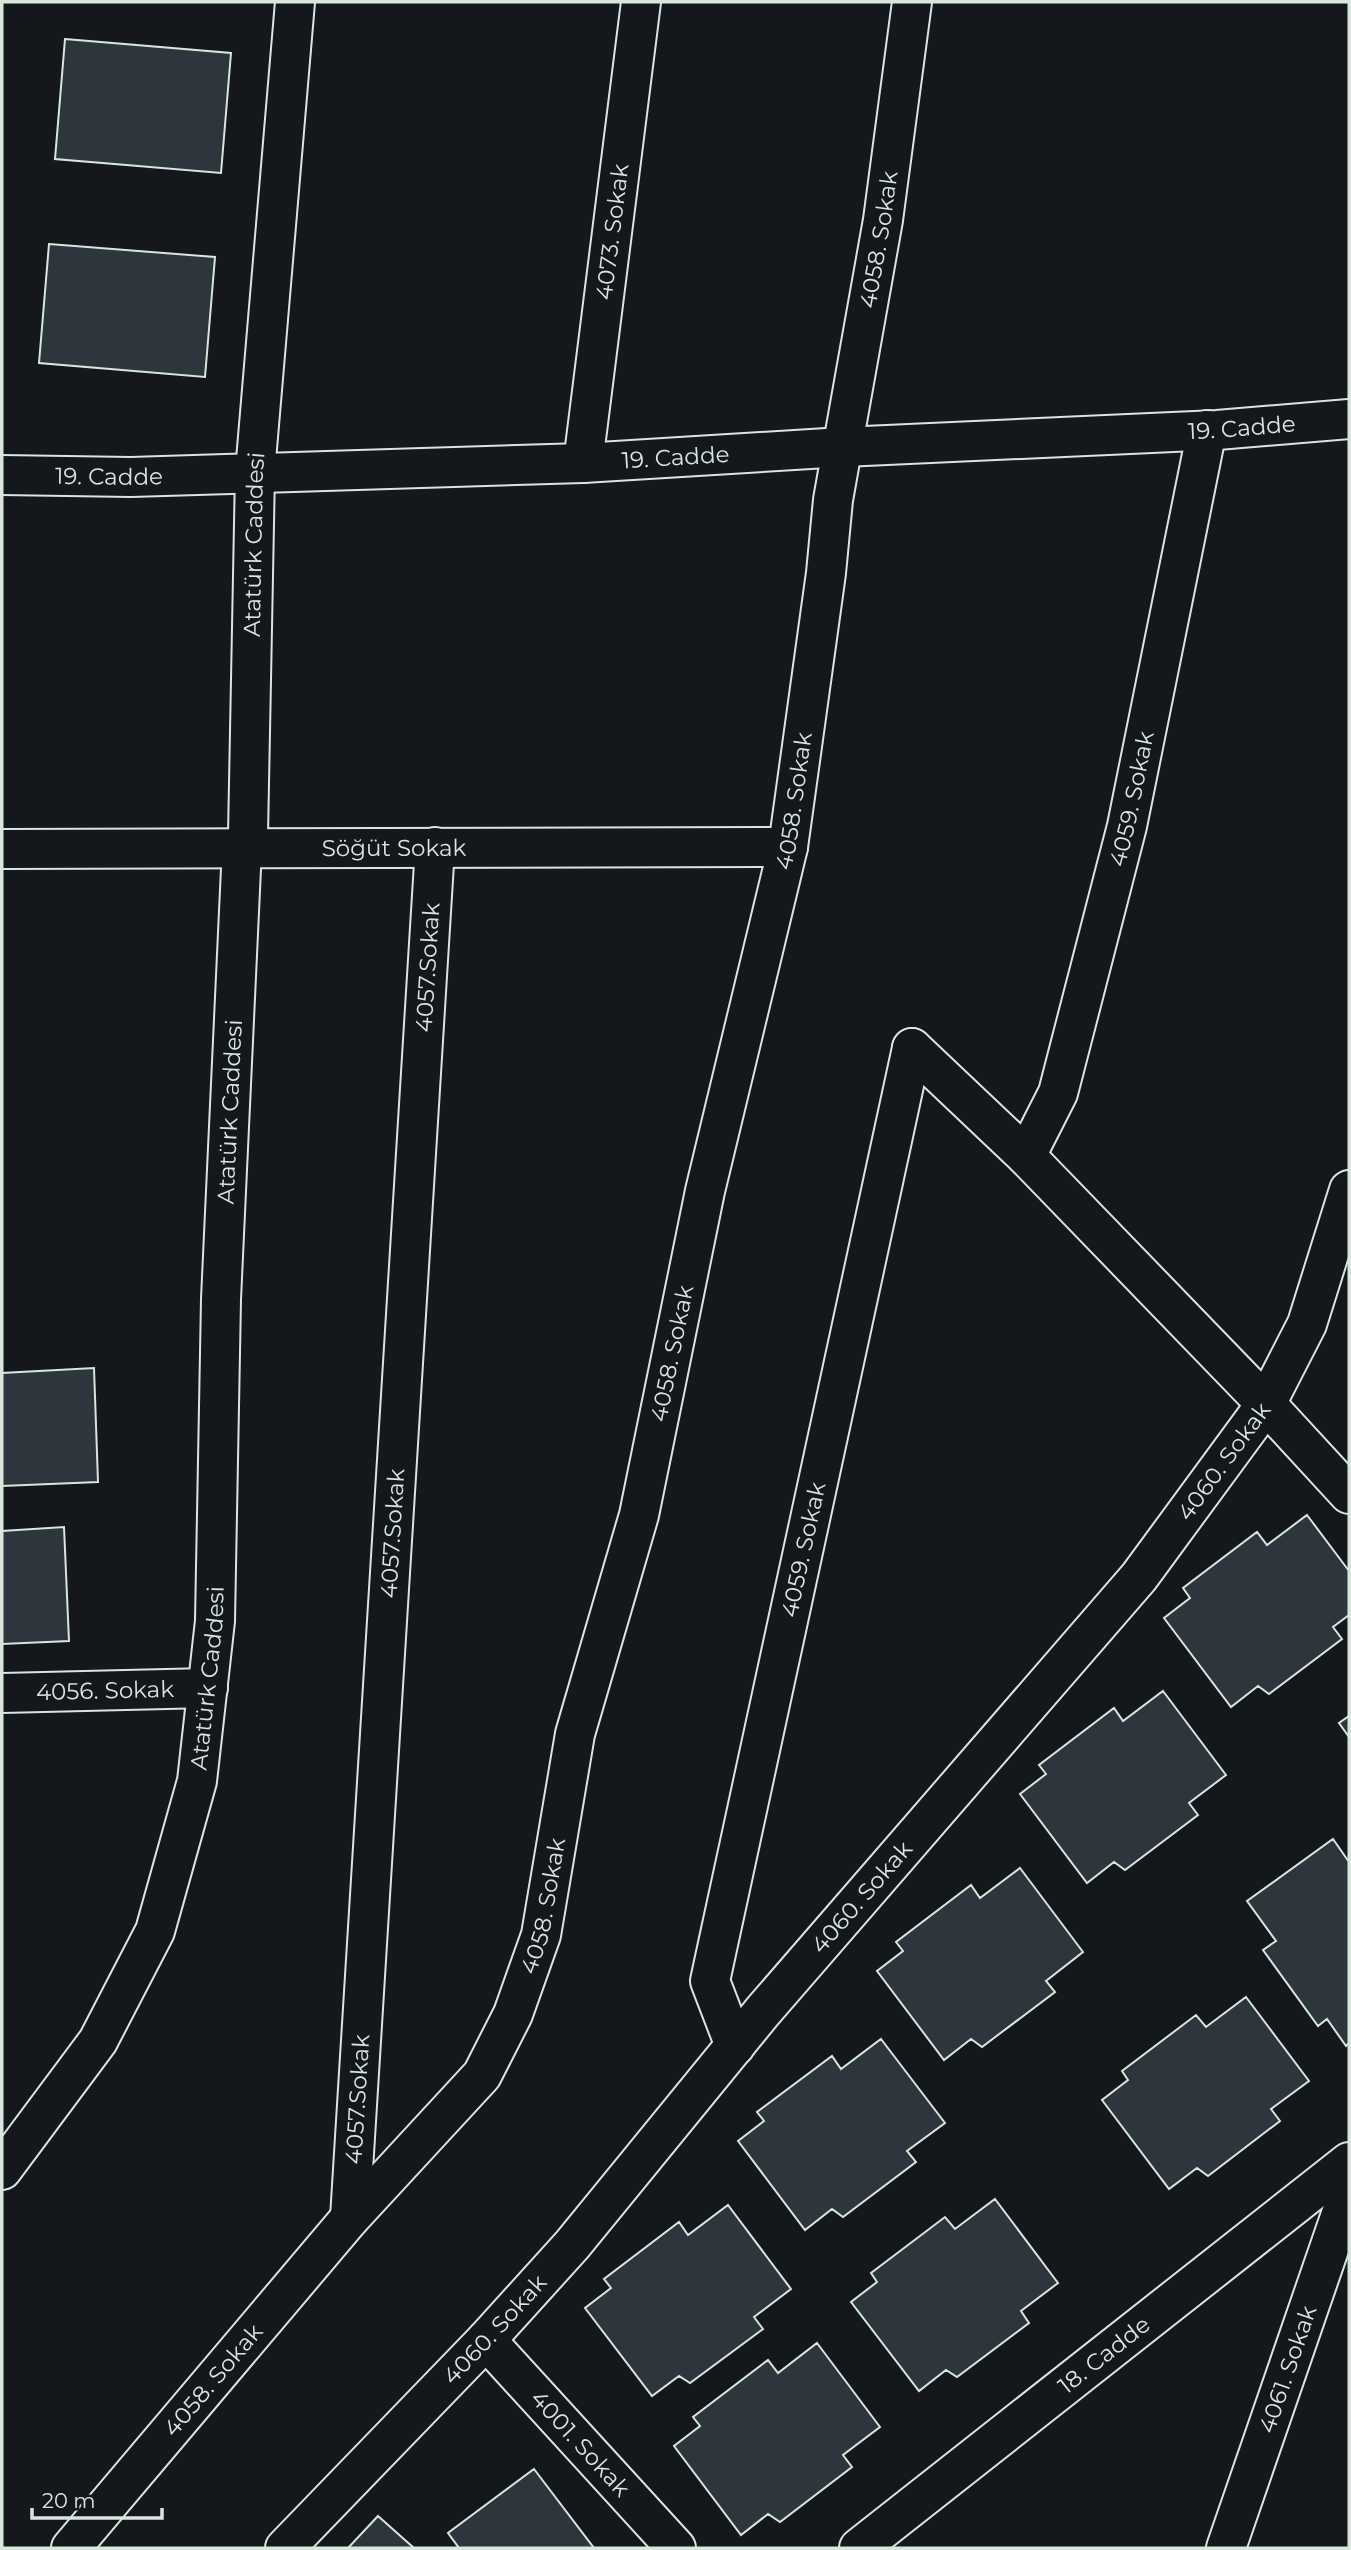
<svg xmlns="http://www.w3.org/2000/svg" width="1351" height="2550" viewBox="0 0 1351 2550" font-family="Montserrat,sans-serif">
<rect width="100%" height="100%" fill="#14181c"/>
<path fill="#2c363c" stroke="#d8e6dc" stroke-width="2" d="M65,39L231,53L221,173L55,159Z
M49,244L215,257L205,377L39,363Z
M94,1368L98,1482L2,1486V1373Z
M1307,1515L1349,1571V1615L1333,1627L1342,1639L1269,1694L1258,1686L1231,1707L1164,1618L1190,1598L1183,1588L1257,1532L1267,1545Z
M64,1527L69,1641L2,1644V1531Z
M1163,1691L1226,1775L1189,1803L1198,1815L1125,1870L1114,1862L1087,1883L1020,1794L1046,1774L1039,1765L1114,1708L1123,1721Z
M1349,1716V1737L1339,1723Z
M1333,1839L1349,1862V2043L1346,2046L1327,2019L1318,2026L1263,1950L1276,1941L1247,1901Z
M1020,1868L1083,1952L1046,1981L1055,1992L982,2047L971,2039L944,2060L877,1971L903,1951L896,1942L971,1885L980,1898Z
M1246,1997L1309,2081L1271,2109L1280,2121L1208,2176L1197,2168L1169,2189L1102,2100L1128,2080L1122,2071L1196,2015L1206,2027Z
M881,2039L945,2123L907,2151L916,2162L843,2217L832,2209L805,2230L738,2141L764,2121L757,2112L832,2056L841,2069Z
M995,2199L1058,2283L1021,2311L1029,2323L957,2377L946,2370L919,2391L851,2302L877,2282L871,2273L945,2217L955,2229Z
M728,2205L791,2289L754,2317L763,2329L690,2383L679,2376L652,2396L585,2308L611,2288L604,2279L679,2222L688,2235Z
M817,2343L880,2427L843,2455L852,2467L780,2522L768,2514L741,2535L674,2446L700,2426L693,2417L768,2360L778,2373Z
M534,2469L594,2548H459L448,2533Z
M378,2516L414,2548H348Z"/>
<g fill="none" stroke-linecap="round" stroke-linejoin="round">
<g stroke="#d8e6dc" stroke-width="42">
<g id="minor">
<path id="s1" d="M583,463L641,2"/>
<path id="s2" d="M2,475L131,477L583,463L843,447L1217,430L1349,419"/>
<path id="s3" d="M2,849L788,847"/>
<path d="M912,1048L1026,1156L1266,1404L1349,1494"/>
<path id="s4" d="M1026,1156L1058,1093L1127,826L1207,430"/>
<path id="s5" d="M2,1693L208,1688"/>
<path id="s6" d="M735,2046L710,1981L912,1048"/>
<path id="s7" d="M2,2170L98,2041L155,1931L197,1781L215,1621L221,1299L242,847L248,835L255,472L295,2"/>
<path id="s8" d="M350,2218L435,847"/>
<path id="s9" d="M486,2340L676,2548"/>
<path id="s10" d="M71,2548L350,2218L482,2075L513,2014L541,1935L575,1734L639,1515L705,1191L788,847L826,573L833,500L883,220L912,2"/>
<path id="s11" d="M285,2548L486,2340L572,2245L763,2011L1139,1577L1266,1404L1307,1324L1349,1190"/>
<path id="s12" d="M859,2548L1349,2162"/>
<path id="s13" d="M1226,2548L1349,2191"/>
</g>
</g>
<use href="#minor" stroke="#14181c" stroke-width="38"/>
</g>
<g text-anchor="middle" stroke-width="5" stroke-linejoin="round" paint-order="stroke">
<g font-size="23" fill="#d8e6dc" stroke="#14181c">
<text dy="8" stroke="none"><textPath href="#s1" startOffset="233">4073. Sokak</textPath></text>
<text dy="8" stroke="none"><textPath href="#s10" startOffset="2510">4058. Sokak</textPath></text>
<text dy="8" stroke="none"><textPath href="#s2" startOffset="1241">19. Cadde</textPath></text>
<text dy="8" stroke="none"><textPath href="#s2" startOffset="674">19. Cadde</textPath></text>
<text dy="8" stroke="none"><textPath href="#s2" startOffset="107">19. Cadde</textPath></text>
<text dy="8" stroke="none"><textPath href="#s7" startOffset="1680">Atatürk Caddesi</textPath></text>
<text dy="8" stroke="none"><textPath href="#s4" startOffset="374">4059. Sokak</textPath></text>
<text dy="8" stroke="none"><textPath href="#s10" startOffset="1942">4058. Sokak</textPath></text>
<text dy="8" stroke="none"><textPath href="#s3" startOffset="392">Söğüt Sokak</textPath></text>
<text dy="8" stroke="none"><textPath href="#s8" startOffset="1253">4057.Sokak</textPath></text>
<text dy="8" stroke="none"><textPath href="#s7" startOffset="1111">Atatürk Caddesi</textPath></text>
<text dy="8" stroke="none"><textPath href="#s10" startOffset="1376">4058. Sokak</textPath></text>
<text dy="8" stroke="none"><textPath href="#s11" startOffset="1437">4060. Sokak</textPath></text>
<text dy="8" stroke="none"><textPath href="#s8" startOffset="686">4057.Sokak</textPath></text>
<text dy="8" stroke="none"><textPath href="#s6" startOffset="511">4059. Sokak</textPath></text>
<text dy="8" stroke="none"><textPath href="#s7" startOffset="544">Atatürk Caddesi</textPath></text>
<text dy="8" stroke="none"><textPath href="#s5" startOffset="103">4056. Sokak</textPath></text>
<text dy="8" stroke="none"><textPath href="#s11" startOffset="870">4060. Sokak</textPath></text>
<text dy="8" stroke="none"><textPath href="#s10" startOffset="808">4058. Sokak</textPath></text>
<text dy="8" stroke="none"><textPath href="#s8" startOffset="119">4057.Sokak</textPath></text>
<text dy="8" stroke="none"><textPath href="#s11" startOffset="303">4060. Sokak</textPath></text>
<text dy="8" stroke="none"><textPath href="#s12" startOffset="312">18. Cadde</textPath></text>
<text dy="8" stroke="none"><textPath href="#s13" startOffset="189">4061. Sokak</textPath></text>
<text dy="8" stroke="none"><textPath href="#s10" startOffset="220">4058. Sokak</textPath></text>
<text dy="8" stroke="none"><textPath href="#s9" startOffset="140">4001. Sokak</textPath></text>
</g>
</g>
<rect width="1351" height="2550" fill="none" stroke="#d8e6dc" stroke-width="7"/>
<path d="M32 2508v10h130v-10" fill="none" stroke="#d8e6dc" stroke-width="3.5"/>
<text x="42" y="2508" font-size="21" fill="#d8e6dc" stroke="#14181c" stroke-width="5" paint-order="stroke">20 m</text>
</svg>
